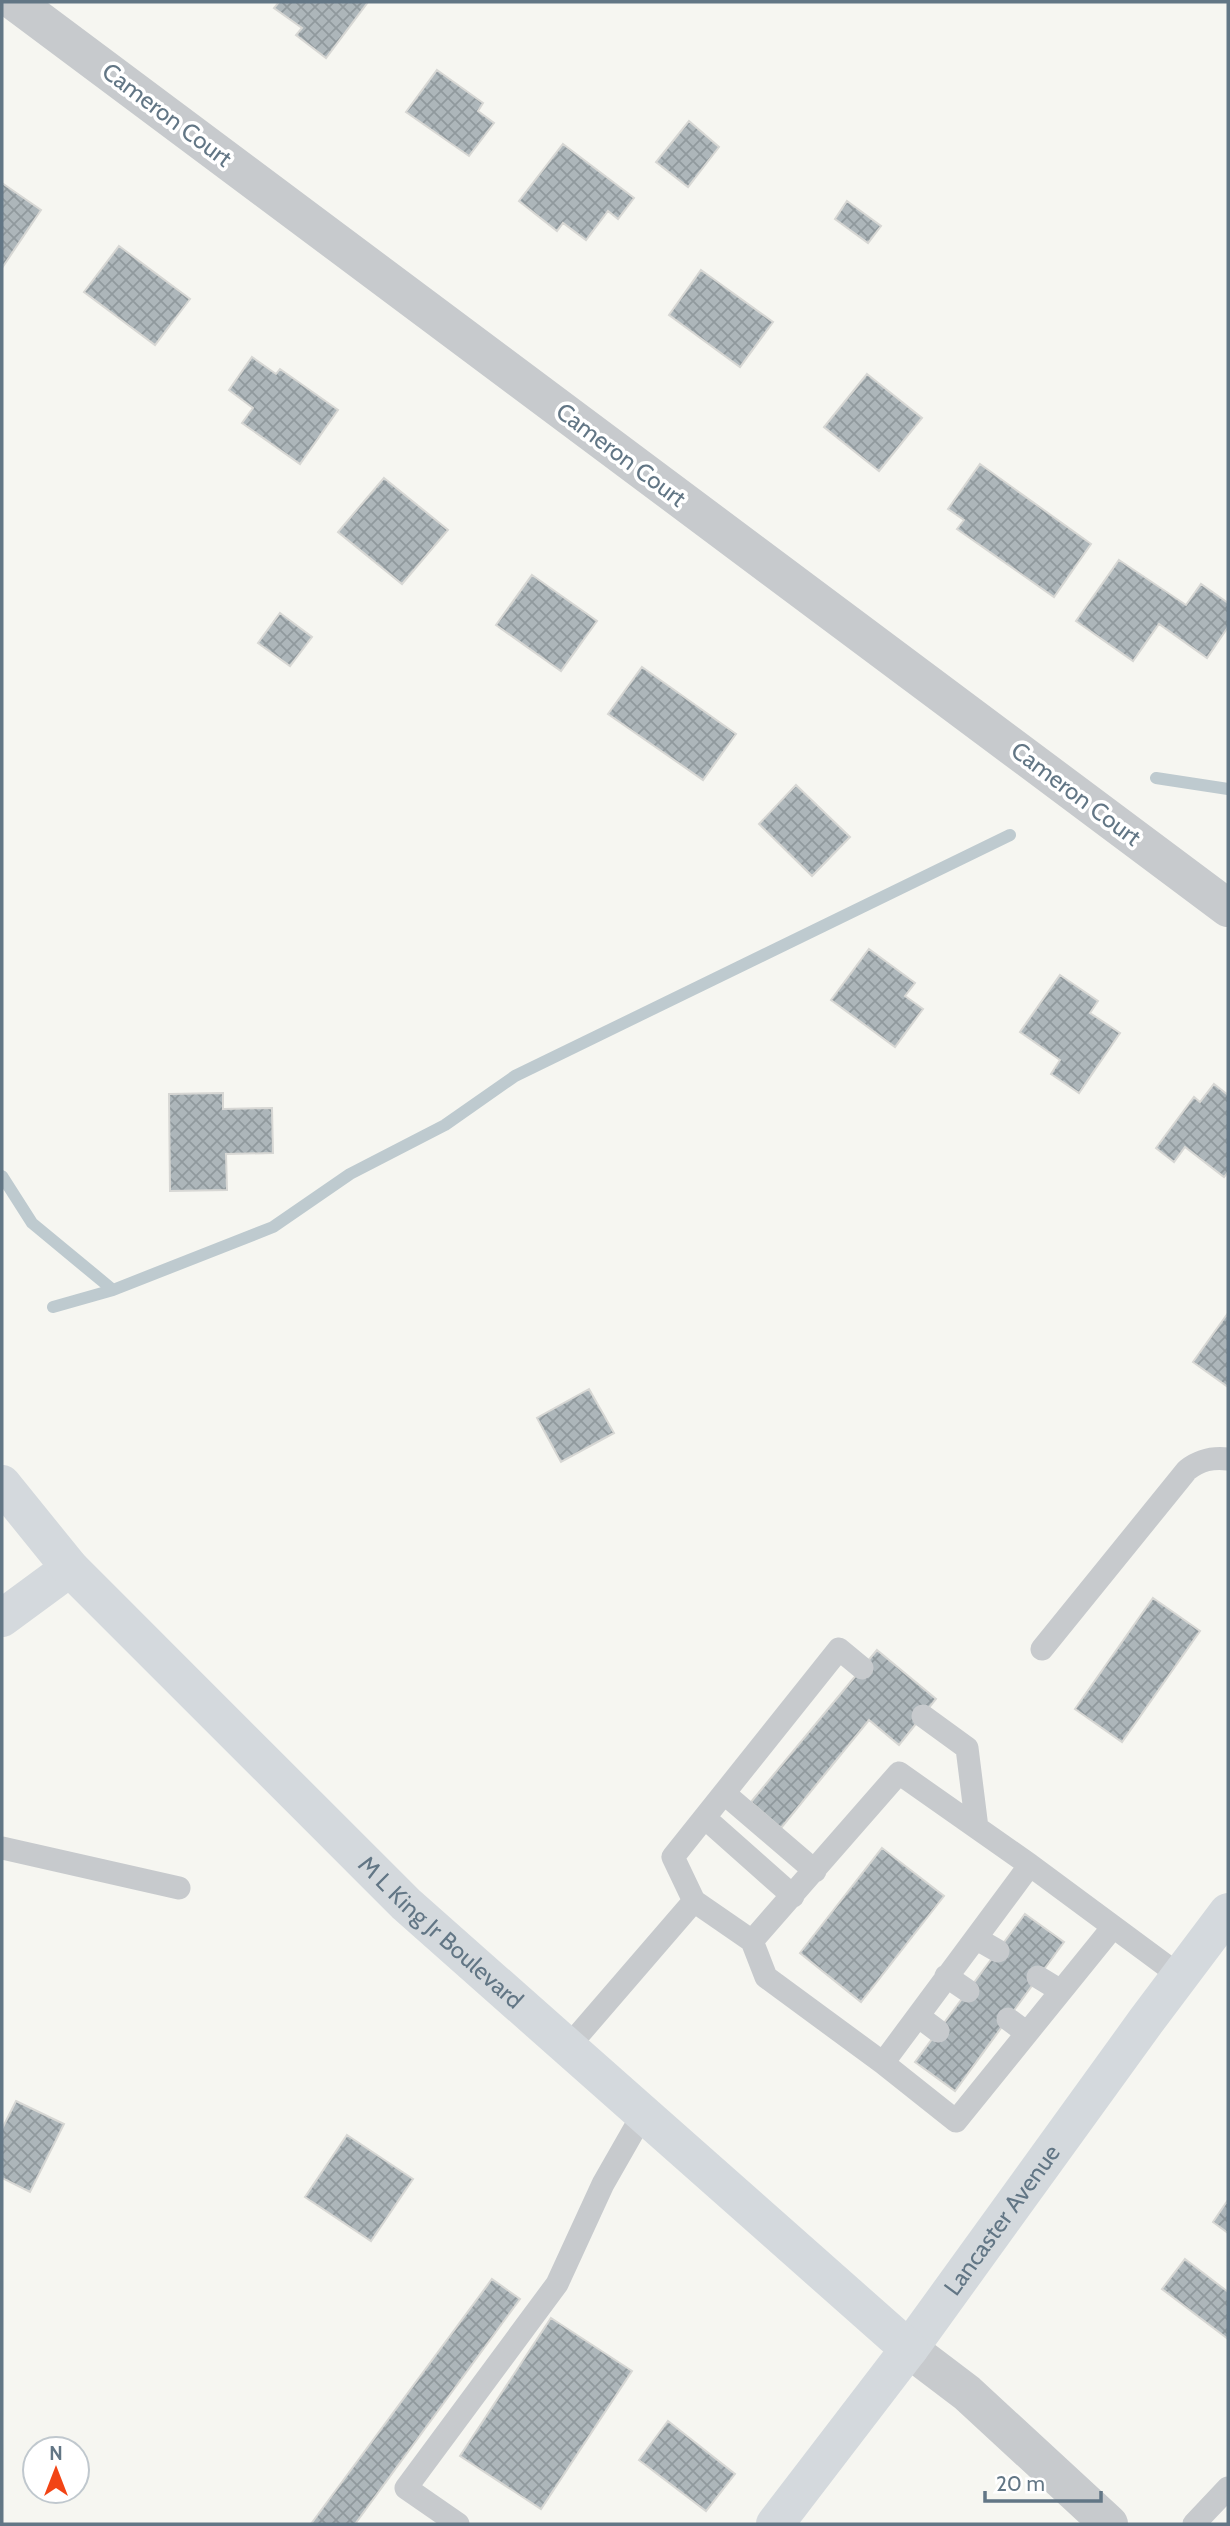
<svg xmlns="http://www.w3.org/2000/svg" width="1230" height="2526" viewBox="0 0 1230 2526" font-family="Cabin,sans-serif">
<defs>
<pattern id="building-cross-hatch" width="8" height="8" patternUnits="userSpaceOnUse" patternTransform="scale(1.75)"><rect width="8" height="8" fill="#adb6ba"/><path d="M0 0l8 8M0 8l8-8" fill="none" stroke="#90999d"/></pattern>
</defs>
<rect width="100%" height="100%" fill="#f6f6f1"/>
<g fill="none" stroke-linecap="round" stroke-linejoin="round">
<path stroke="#becacf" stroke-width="12" d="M1156,778L1228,789
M2,1176L32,1223L113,1290
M53,1307L113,1290L273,1227L350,1174L445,1125L515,1076L1010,835"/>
</g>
<path fill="url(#building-cross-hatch)" stroke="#d7d7d4" stroke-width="2" d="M279,2H368L326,58L296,35L302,28L274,8Z
M437,70L483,103L478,111L494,123L469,156L406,112Z
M689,121L719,147L688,187L656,162Z
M563,144L634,198L618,219L608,211L586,240L563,223L557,231L519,201Z
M2,183L41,210L2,268Z
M847,201L881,226L868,243L835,219Z
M119,246L190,299L155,345L84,292Z
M701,270L773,322L740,367L669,315Z
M252,357L276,374L280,369L338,410L300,464L242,423L253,408L229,390Z
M867,374L922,418L879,471L824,427Z
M980,464L1091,544L1054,597L957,529L964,520L948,509Z
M384,478L448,530L402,584L338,532Z
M1119,560L1186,605L1201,584L1228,603V627L1207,658L1159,624L1133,661L1076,621Z
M532,575L597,621L561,671L496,625Z
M280,613L312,637L290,666L258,643Z
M642,667L736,734L703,780L608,714Z
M796,785L850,837L812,876L759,824Z
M869,949L915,983L905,996L923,1009L895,1047L831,1000Z
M1060,975L1098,1001L1090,1013L1120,1033L1079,1093L1051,1074L1060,1060L1020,1032Z
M1214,1084L1228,1095V1172L1224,1177L1185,1147L1174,1162L1156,1148L1194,1097L1200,1102Z
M223,1093V1109L272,1108L273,1153L226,1154L227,1190L170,1191L169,1094Z
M1228,1313V1387L1193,1362Z
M589,1389L614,1433L561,1462L537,1418Z
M1153,1598L1200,1631L1122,1742L1075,1709Z
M877,1650L936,1699L899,1745L869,1720L781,1828L751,1802Z
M882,1848L944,1896L861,2002L800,1953Z
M1025,1914L1064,1942L955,2091L915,2062Z
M16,2101L64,2124L30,2192L2,2178V2129Z
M347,2135L413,2179L371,2241L305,2197Z
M1228,2200V2233L1213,2222Z
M1185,2259L1228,2292V2339L1162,2289Z
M492,2279L520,2299L355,2524H311Z
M551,2318L632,2371L541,2509L460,2456Z
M668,2421L735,2474L706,2511L639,2460Z"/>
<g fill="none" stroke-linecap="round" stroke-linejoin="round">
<path stroke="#c7cacd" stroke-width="23" d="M1042,1649L1187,1470C1200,1460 1212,1457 1228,1459
M923,1716L967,1748L977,1828
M725,1794L815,1871
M705,1818L793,1896
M2,1848L179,1888
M694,1901L673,1857L839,1649L862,1668
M977,1939L998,1951
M752,1941L766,1977L883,2063L956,2121L1113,1927
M946,1976L968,1991
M1038,1977L1061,1991
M918,2016L938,2031
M1008,2019L1027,2033
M568,2047L694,1901L752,1941L899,1773L1030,1865L1180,1976
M883,2063L1030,1865
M458,2524L406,2488L557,2284L603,2184L643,2114
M1194,2524L1228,2488"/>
<path stroke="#c7cacd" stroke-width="38" d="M15,2L1228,908
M909,2349L967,2393L1109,2524"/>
<g stroke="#d4d9dd" stroke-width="38">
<path d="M2,1618L70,1568"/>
<path id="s1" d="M909,2349L1146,2021L1228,1912"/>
</g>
<path stroke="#d4d9dd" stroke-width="38" id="s2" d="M2,1484L70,1568L406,1904L909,2349L775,2524"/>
</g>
<g text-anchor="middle" stroke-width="7" stroke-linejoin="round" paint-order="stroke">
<g font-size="24" fill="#627685" stroke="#fff">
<text transform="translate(167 115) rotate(37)" y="8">Cameron Court</text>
<text transform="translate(621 455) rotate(37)" y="8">Cameron Court</text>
<text transform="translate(1076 794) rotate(37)" y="8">Cameron Court</text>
<text dy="8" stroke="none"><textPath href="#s2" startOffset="628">M L King Jr Boulevard</textPath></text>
<text dy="8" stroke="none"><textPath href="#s1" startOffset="159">Lancaster Avenue</textPath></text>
</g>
</g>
<rect width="1230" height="2526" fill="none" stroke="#627685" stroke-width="7"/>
<g transform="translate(56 2470)"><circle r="33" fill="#ffffff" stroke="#c0c8ce" stroke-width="2"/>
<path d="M0-5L12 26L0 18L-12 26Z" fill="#f24415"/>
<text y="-10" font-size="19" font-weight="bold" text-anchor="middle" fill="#627685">N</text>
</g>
<path d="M985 2491v10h116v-10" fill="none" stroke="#627685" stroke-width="3.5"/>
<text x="996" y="2491" font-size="21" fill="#627685" stroke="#ffffff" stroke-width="5" paint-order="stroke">20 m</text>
</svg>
